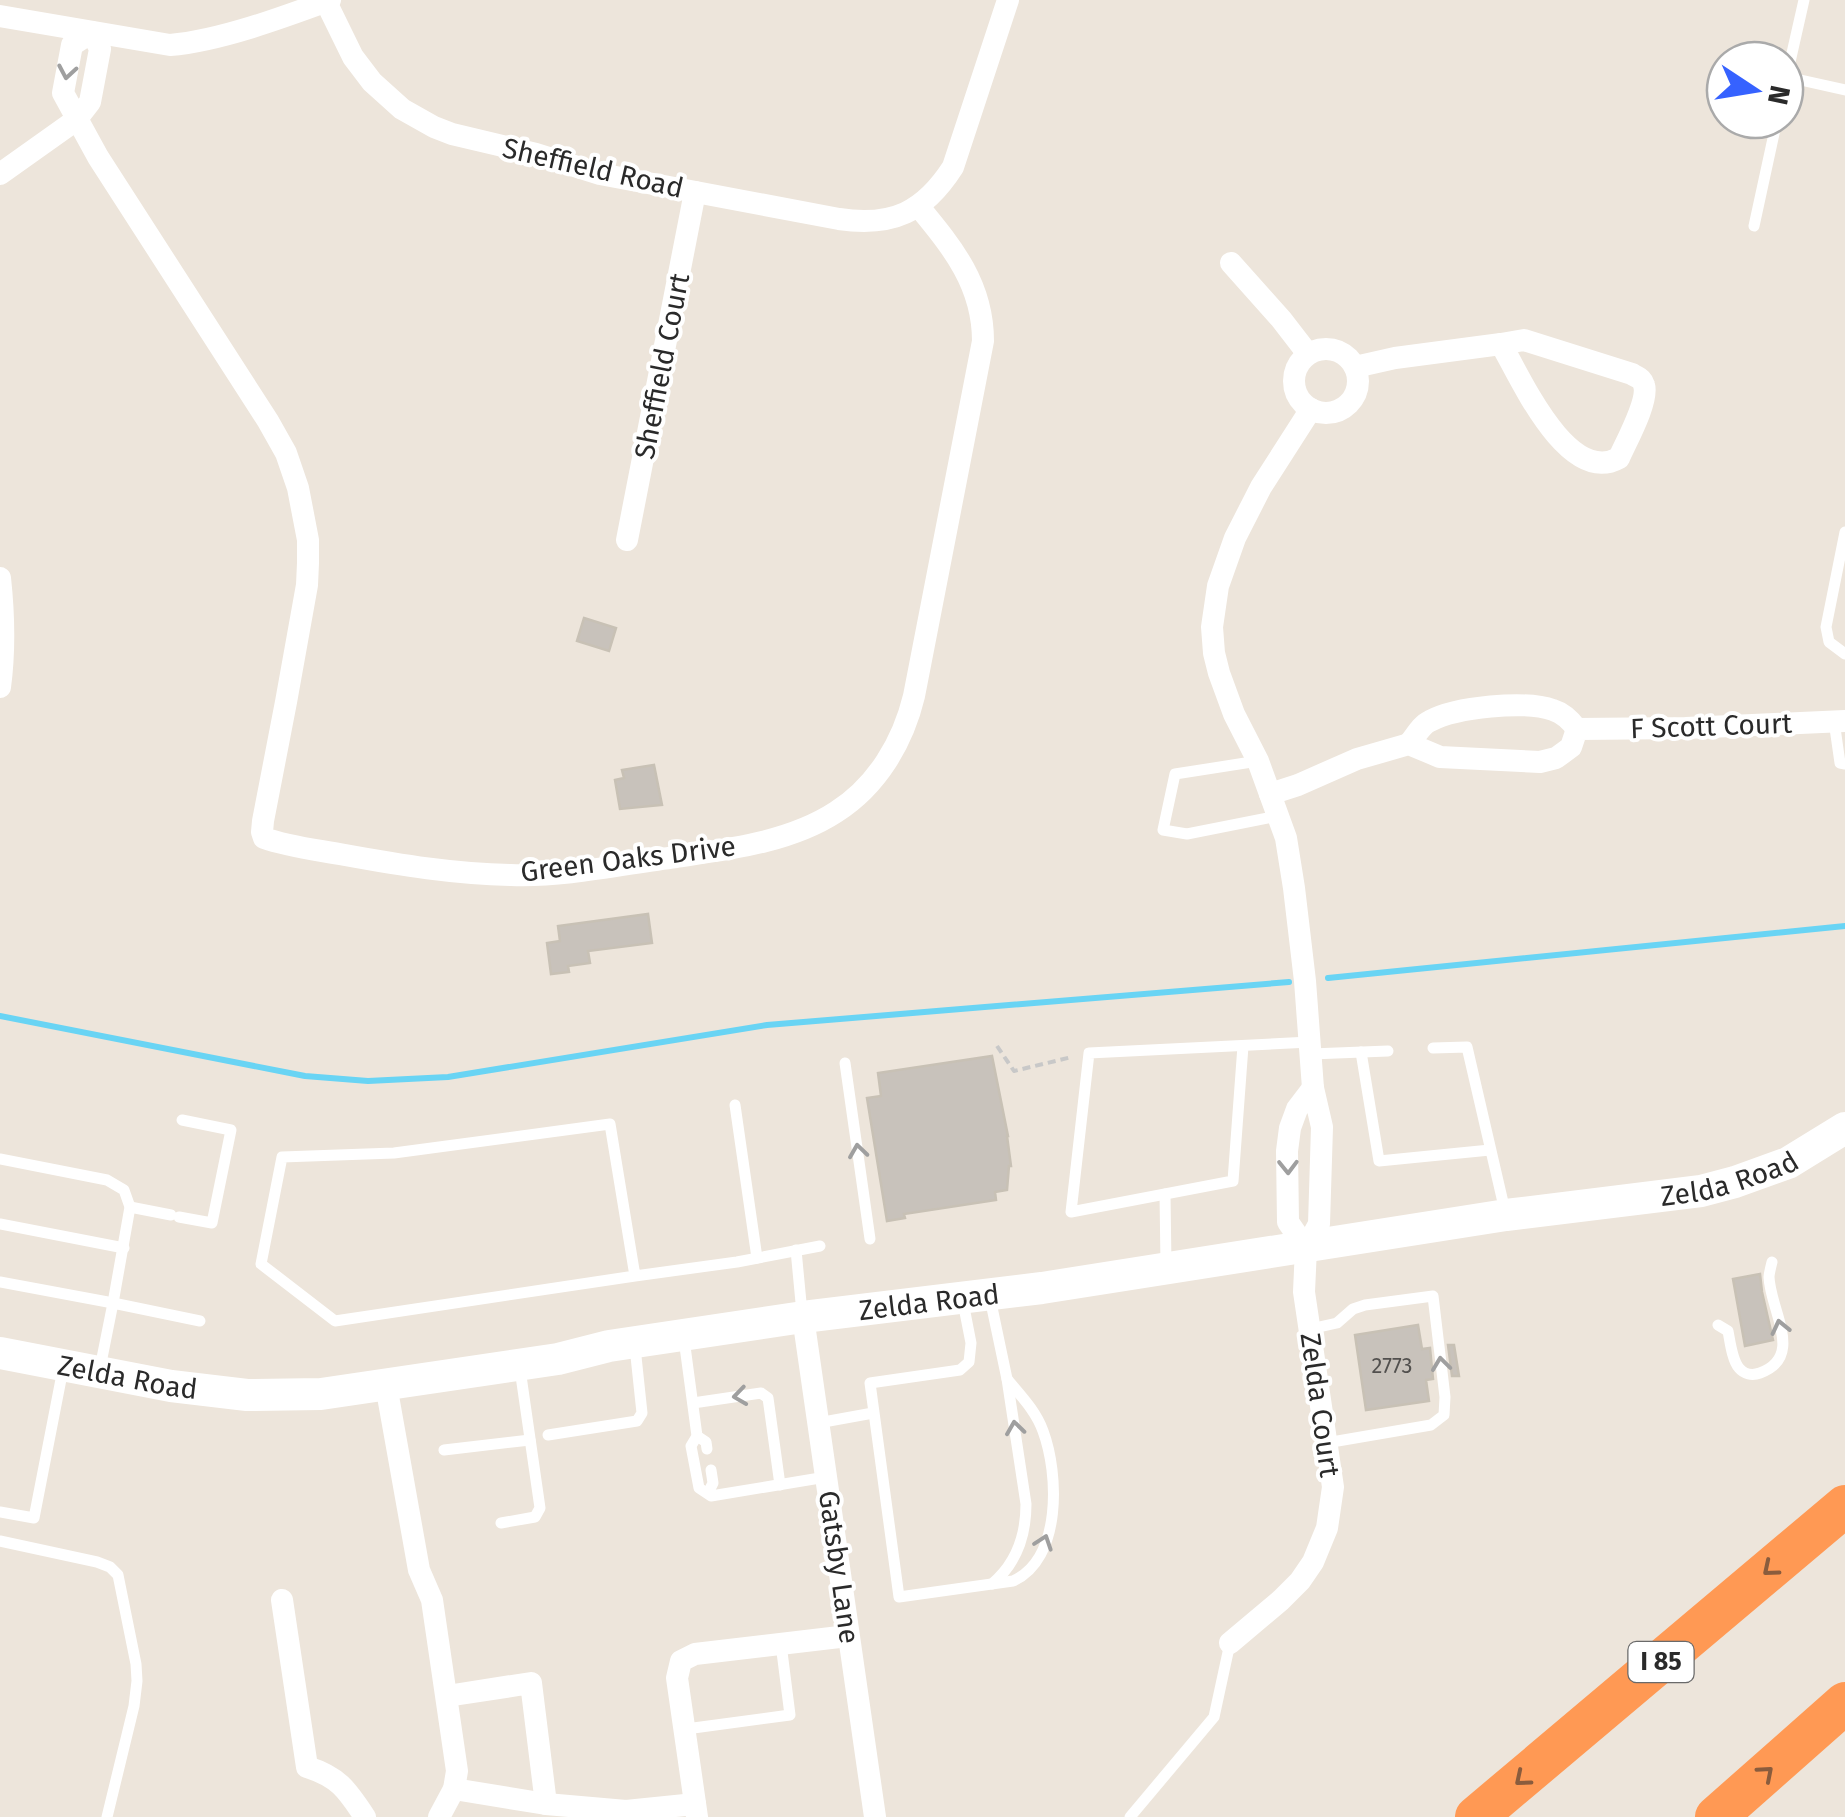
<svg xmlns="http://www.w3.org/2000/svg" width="1845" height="1817" viewBox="0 0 1845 1817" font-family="'Fira Sans',sans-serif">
  <rect width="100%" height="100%" fill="#ede5db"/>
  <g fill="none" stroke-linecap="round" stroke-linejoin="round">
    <g stroke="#69d4f4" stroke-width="6">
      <polyline points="1328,978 1845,926"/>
      <polyline points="0,1016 305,1076 368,1081 448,1077 767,1025 1289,982"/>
    </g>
  </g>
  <g fill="#c8c2bb" stroke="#c8c1b5" stroke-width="2.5">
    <polygon points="584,618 616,628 609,651 577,641"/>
    <polygon points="654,765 662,805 620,809 615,780 624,778 622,770"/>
    <polygon points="648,914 652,943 588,951 590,963 568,966 569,972 551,974 547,943 560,941 558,926"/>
    <polygon points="992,1056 1008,1136 1007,1136 1011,1166 1009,1166 1007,1190 995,1192 996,1200 904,1214 905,1218 887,1221 867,1098 881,1096 878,1073"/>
    <polygon points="1760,1274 1762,1292 1773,1340 1745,1346 1733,1279"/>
    <polygon points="1418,1325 1422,1349 1430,1348 1433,1379 1426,1380 1429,1401 1366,1410 1355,1335"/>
    <polygon points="1448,1345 1454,1345 1459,1376 1452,1376"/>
  </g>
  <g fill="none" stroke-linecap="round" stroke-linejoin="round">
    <polyline stroke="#c8c8c8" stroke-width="4" stroke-dasharray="8 5" stroke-linecap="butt" points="997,1046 1014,1071 1072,1057"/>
    <g stroke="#fff" stroke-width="11">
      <polyline points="1787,77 1845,90"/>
      <polyline points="1785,84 1804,0"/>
      <polyline points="1754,226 1777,120"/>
      <polyline points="1845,532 1826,627 1829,642 1845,654"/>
      <polyline points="1834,721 1840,763 1845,764"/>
      <polyline points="1258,761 1175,774 1163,830 1187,834 1278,816"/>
      <polyline points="1243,1046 1233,1181 1071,1212 1089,1053 1310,1042"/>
      <polyline points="1433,1048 1467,1047 1505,1211"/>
      <polyline points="1361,1052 1379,1161 1490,1150"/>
      <polyline points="1311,1054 1388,1051"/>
      <polyline points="845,1063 870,1239"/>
      <polyline points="735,1105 757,1258"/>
      <polyline points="0,1159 107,1180 124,1190 130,1207 113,1303 0,1282"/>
      <polyline points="1165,1194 1166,1265"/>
      <polyline points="130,1207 171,1215"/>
      <polyline points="179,1217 212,1223 231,1130 182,1120"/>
      <polyline points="0,1224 124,1248"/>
      <polyline points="796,1250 802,1313"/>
      <polyline points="635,1276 335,1321 261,1264 282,1157 394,1153 610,1124 635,1276 737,1262 820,1246"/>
      <path d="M990,1298L1007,1379L1026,1504C1026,1536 1017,1563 992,1584"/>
      <path d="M963,1302L971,1343L969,1362L960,1370L870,1383L899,1597L1013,1581C1062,1559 1059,1474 1043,1431C1036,1411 1021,1396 1007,1379"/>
      <path d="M1718,1325L1728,1331C1730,1341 1732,1360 1739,1368C1744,1374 1752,1376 1760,1373C1805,1357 1770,1310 1769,1277C1769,1274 1771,1266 1772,1262"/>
      <polyline points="1310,1329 1337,1323 1353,1309 1365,1305 1433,1296 1445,1397 1444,1415 1431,1425 1326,1443"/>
      <polyline points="684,1339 697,1436 691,1446 699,1488 711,1496 826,1477"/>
      <polyline points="100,1368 113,1303 200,1321"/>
      <polyline points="693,1403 761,1393 768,1398 780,1485"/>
      <polyline points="818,1423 873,1413"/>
      <polyline points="548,1435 637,1421 642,1413 635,1347"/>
      <polyline points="697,1436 706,1442 707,1449"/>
      <polyline points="444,1450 530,1440"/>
      <polyline points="708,1493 713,1483 711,1470"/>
      <polyline points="0,1512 34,1518 63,1369"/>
      <polyline points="501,1523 535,1517 540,1508 520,1369"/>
      <polyline points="0,1541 97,1562 110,1567 118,1575 136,1664 137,1681 134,1706 107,1817"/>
      <polyline points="686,1729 790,1715 781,1644"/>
      <polyline points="1130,1817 1214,1717 1230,1643"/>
    </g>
    <g stroke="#fff" stroke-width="22">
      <path d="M326,2L353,57L372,82L402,109L434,127L452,134L536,154L600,174L839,219C893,227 924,212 953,167L1008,0"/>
      <path d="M0,16L170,45C219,41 284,17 330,0"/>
      <path d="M0,174L76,120L90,102L100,49L92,32L72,45L63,93L98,157L268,421L286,453L298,488L308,540V563L307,585L286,702L263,821L262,832L264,838C289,847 319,850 345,855C400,865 455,874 511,875C566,877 622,864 676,857C730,849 790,842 836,812C877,786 903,742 914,696L983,341C983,285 953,248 919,207"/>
      <polyline points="1231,263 1281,319 1308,354"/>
      <path d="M1524,340L1632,374C1638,378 1642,378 1644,385C1649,401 1626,442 1619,458C1568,486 1521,379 1501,344Z"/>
      <circle cx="1326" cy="381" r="32"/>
      <polyline points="1355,367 1395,358 1501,344"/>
      <polyline points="627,540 695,192"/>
      <path d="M0,578C4,615 5,650 0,687"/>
      <path d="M1409,744C1415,737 1421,725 1430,721C1456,707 1525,700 1553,710C1563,713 1571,721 1577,729"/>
      <polyline points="1270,794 1298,785 1357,759 1409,744 1440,757 1540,762 1556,758 1571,747 1577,729 1686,728 1845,721"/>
      <polyline points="1306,1248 1288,1222 1287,1151 1290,1128 1297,1109 1313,1088"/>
      <polyline points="803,1317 875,1817"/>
      <polyline points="386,1385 419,1570 432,1600 457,1771 454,1789 439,1817"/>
      <path d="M282,1600L307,1767C339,1777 347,1790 365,1817"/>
      <polyline points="1230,1643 1281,1600 1300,1581 1313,1562 1327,1528 1333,1487 1304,1292 1306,1248 1319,1224 1322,1127 1313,1088 1305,981 1294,888 1286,838 1258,761 1234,714 1219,673 1214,653 1212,627 1218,586 1235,538 1261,487 1311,409"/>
      <polyline points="447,1696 531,1683 546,1804"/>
      <polyline points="454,1789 546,1804 626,1811 695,1804"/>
      <polyline points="697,1817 677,1678 681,1661 695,1654 848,1636"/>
    </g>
    <path stroke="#fff" stroke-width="32" id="s1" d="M0,1353L171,1386L247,1395L321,1394L558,1359L609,1346L803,1317L1042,1288L1506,1215L1701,1191L1735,1182L1788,1163L1845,1128"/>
    <g stroke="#ff9954" stroke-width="42">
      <polyline points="1476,1817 1845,1506"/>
      <polyline points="1716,1817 1845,1703"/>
    </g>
  </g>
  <defs><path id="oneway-chevron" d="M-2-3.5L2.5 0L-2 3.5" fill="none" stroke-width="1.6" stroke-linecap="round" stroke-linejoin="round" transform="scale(2.5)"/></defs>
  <g stroke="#9f9f9f">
    <use href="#oneway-chevron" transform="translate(67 72) rotate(100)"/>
    <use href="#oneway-chevron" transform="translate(858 1151) rotate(-98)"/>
    <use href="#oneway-chevron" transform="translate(1288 1167) rotate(89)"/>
    <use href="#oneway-chevron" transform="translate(1780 1327) rotate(-103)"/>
    <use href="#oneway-chevron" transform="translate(1441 1364) rotate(-97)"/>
    <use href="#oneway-chevron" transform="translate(740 1396) rotate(172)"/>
    <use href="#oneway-chevron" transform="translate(1015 1428) rotate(-98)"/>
    <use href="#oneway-chevron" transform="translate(1044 1542) rotate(-71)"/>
  </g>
  <g stroke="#8a5c3d">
    <use href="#oneway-chevron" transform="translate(1770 1569) rotate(140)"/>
    <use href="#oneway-chevron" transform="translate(1766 1773) rotate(-41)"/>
    <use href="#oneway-chevron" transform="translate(1522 1779) rotate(140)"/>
  </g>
  <g text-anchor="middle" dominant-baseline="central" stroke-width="8" stroke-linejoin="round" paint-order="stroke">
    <g font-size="22" fill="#52504e">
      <text x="1392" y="1365">2773</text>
    </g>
    <rect fill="#fff" stroke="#6a6a6a" stroke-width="2.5" x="1628.5" y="1642" width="65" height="40" rx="8"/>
    <g font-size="25" font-weight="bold" fill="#2a2a2a">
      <text x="1661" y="1662">I 85</text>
    </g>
    <g font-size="28" fill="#2a2a2a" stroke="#fff">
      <text transform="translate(593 168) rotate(13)">Sheffield Road</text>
      <text transform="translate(662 366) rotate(-79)">Sheffield Court</text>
      <text transform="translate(1711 726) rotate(-2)">F Scott Court</text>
      <text transform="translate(628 859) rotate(-7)">Green Oaks Drive</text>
      <text stroke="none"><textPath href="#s1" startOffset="1750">Zelda Road</textPath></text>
      <text stroke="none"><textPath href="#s1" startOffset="940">Zelda Road</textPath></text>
      <text stroke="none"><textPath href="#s1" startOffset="130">Zelda Road</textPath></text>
      <text transform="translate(1320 1405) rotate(82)">Zelda Court</text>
      <text transform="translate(839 1567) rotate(82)">Gatsby Lane</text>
    </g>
  </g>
  <g transform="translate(1755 90) rotate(102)"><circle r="48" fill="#ffffff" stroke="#aaaaaa" stroke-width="2.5"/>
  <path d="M0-8L18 38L0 25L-18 38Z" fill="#3662ff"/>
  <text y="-15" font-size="28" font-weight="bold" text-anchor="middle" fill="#2a2a2a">N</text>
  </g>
</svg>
